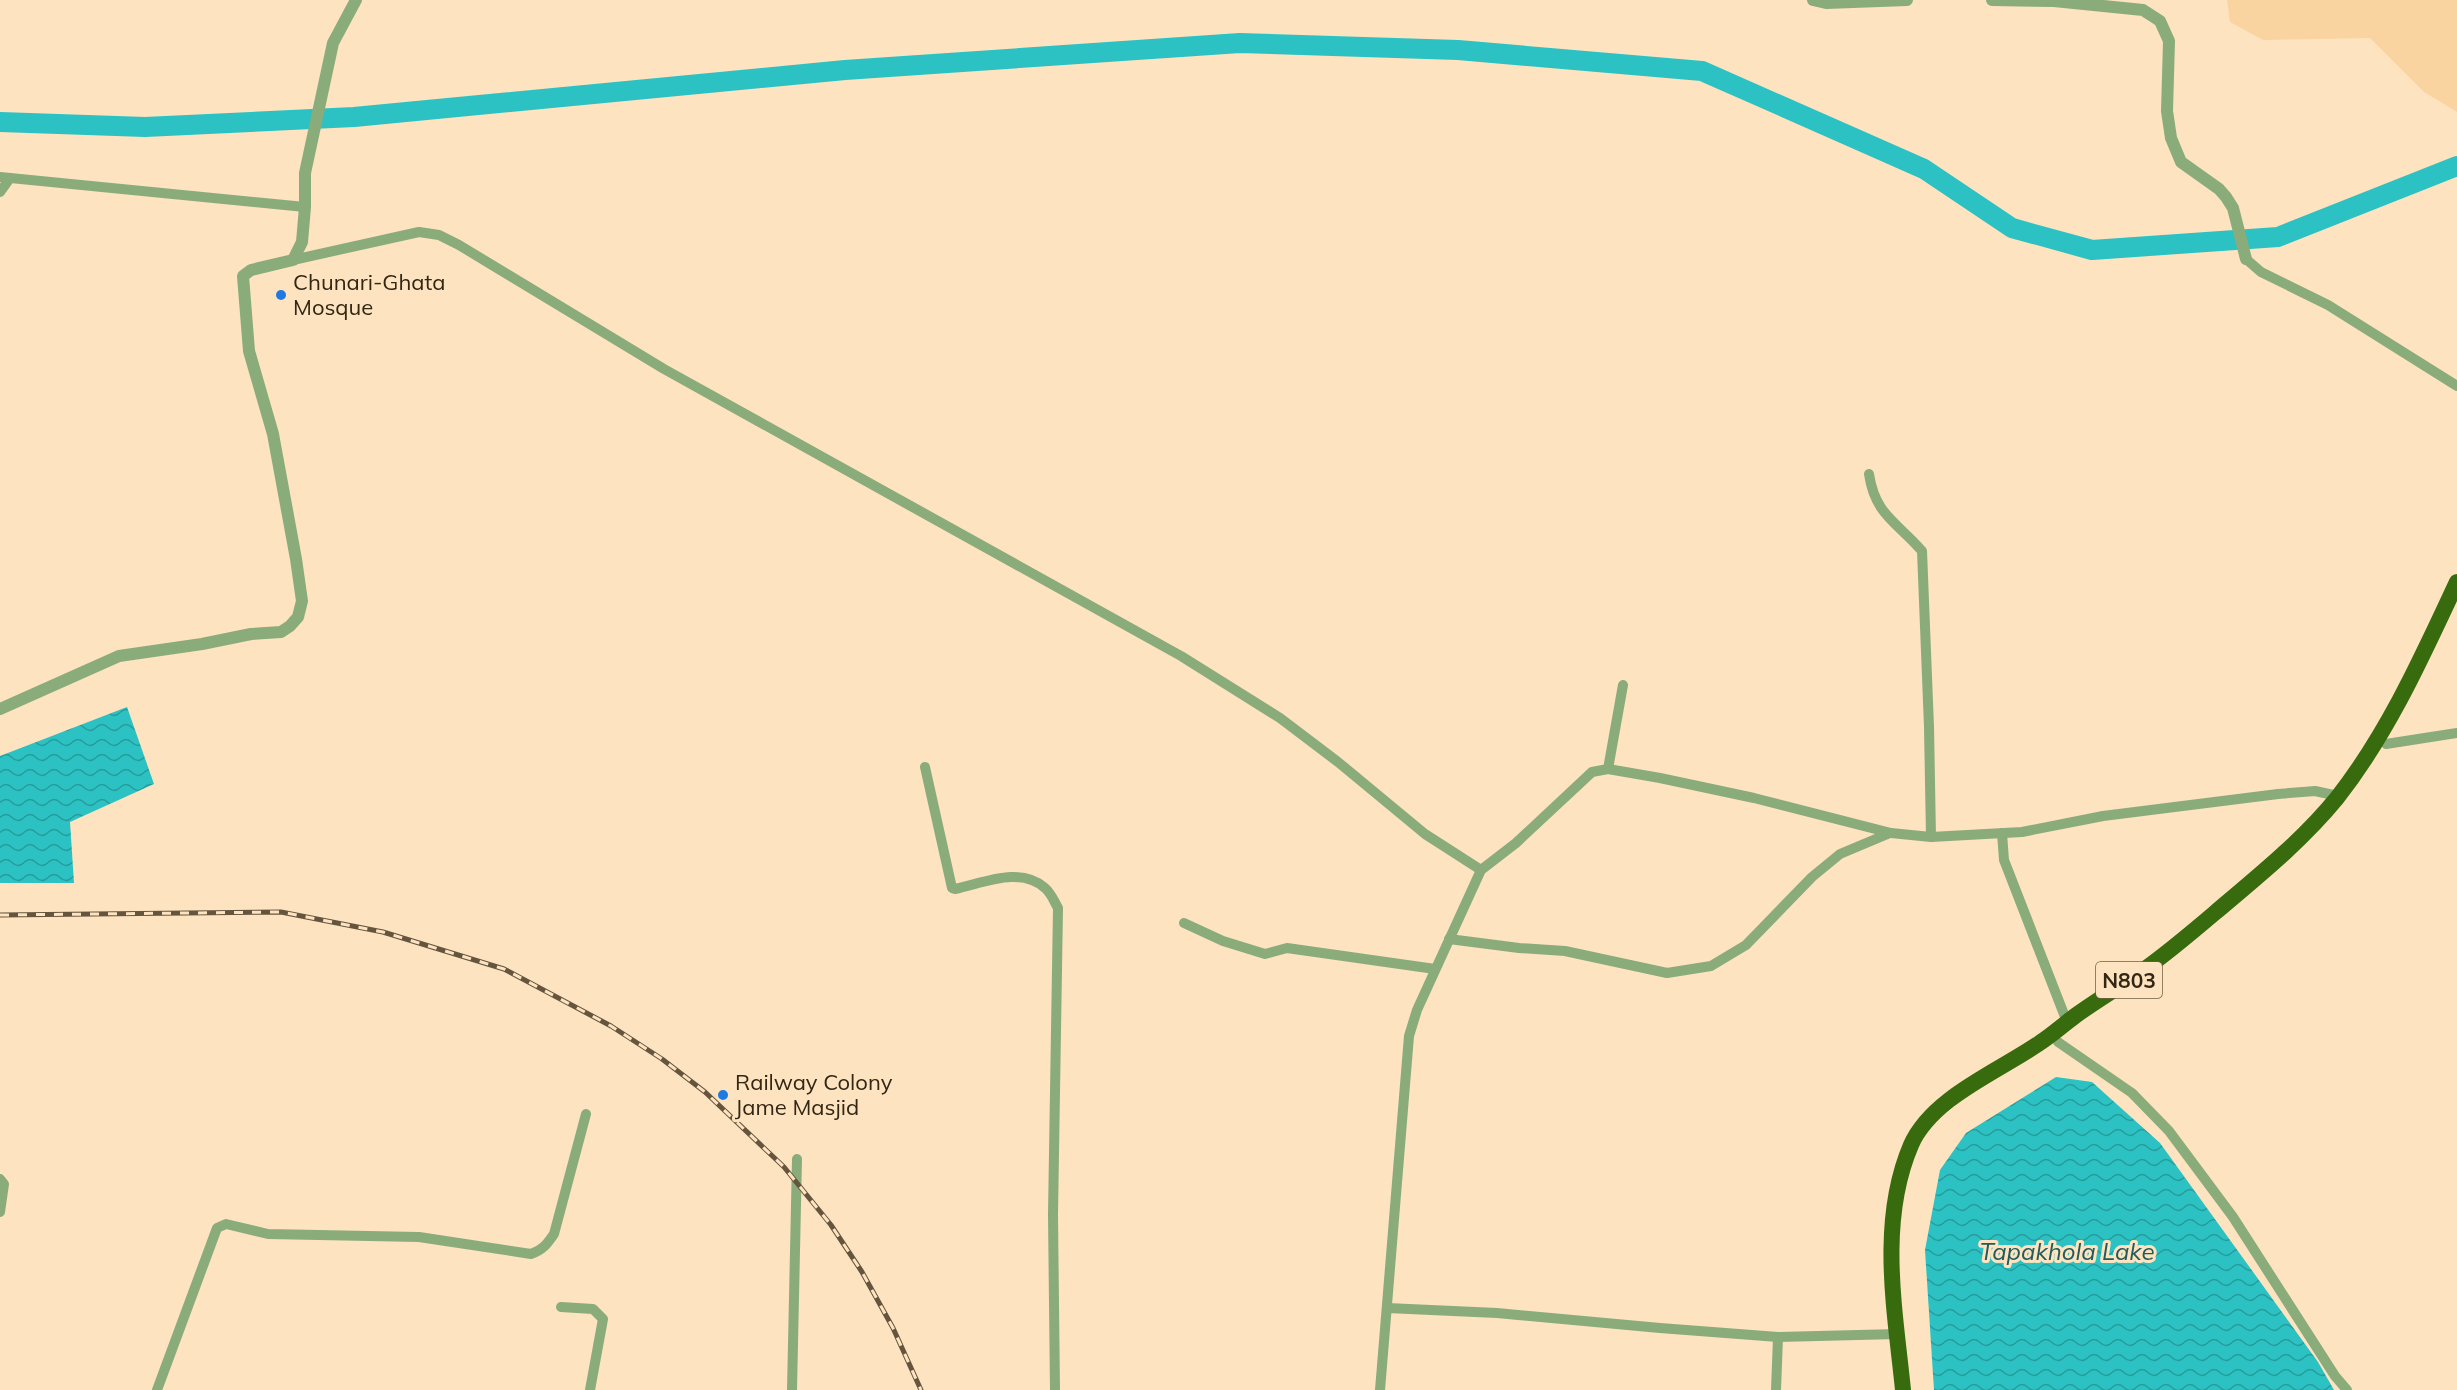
<svg xmlns="http://www.w3.org/2000/svg" width="2457" height="1390" viewBox="0 0 2457 1390" font-family="Mulish,sans-serif">
  <defs>
    <pattern id="water-waves" width="16" height="10" patternUnits="userSpaceOnUse" patternTransform="scale(1.5)"><rect width="16" height="10" fill="#2cc1c2"/><path d="M0 5q4-4 8 0t8 0" fill="none" stroke="#269d9c"/></pattern>
  </defs>
  <rect width="100%" height="100%" fill="#fde3bf"/>
  <polygon fill="#fad4a0" points="2227,0 2457,0 2457,112 2424,92 2370,38 2263,40 2230,22"/>
  <g fill="url(#water-waves)">
    <polygon points="127,707 154,784 70,822 74,883 0,883 0,756"/>
    <polygon points="2056,1077 2092,1082 2160,1143 2318,1362 2334,1390 1934,1390 1925,1250 1940,1170 1966,1133"/>
  </g>
  <g fill="none" stroke-linecap="round" stroke-linejoin="round">
    <polyline stroke="#2cc1c2" stroke-width="20" points="0,122 145,127 354,117 845,70 1240,43 1458,50 1702,71 1924,169 2012,228 2092,250 2278,237 2457,166"/>
    <g stroke="#8aac7a" stroke-width="10">
      <polyline points="0,177 305,207"/>
      <polyline points="0,192 10,178"/>
      <polyline points="2246,259 2261,272 2328,305 2457,386"/>
      <polyline points="293,260 419,232 439,235 459,245 664,369 1181,656 1280,718 1338,762 1425,834 1481,870"/>
      <path d="M1869,474C1875,515 1897,522 1922,551L1929,727L1931,837"/>
      <polyline points="2386,744 2457,733"/>
      <path d="M925,767L952,888L955,889C984,883 1020,866 1045,888C1051,893 1054,901 1058,908L1053,1215L1055,1390"/>
      <polyline points="1608,769 1623,685"/>
      <polyline points="2002,833 2004,860 2067,1022"/>
      <polyline points="1184,923 1223,941 1265,954 1287,948 1435,969"/>
      <polyline points="1449,939 1519,948 1565,951 1667,973 1711,966 1746,945 1812,877 1840,854 1890,833"/>
      <polyline points="2058,1042 2132,1093 2169,1131 2233,1217 2335,1376 2347,1390"/>
      <polyline points="0,1179 4,1184 0,1212"/>
      <polyline points="561,1307 593,1309 603,1319 590,1390"/>
      <polyline points="1387,1308 1497,1313 1660,1328 1778,1337 1898,1334"/>
      <path d="M157,1390L217,1228L226,1224L268,1234L419,1237L531,1254C543,1250 547,1244 554,1234L586,1114"/>
      <polyline points="792,1390 797,1159"/>
      <polyline points="1380,1390 1409,1036 1417,1010 1481,870 1516,843 1592,772 1608,769 1660,778 1754,798 1891,833 1931,837 2022,832 2103,816 2278,794 2315,791 2338,796"/>
      <polyline points="1776,1390 1778,1337"/>
    </g>
    <g stroke="#8aac7a" stroke-width="12">
      <polyline points="1813,0 1826,3 1907,0"/>
      <polyline points="1992,0 2054,1 2143,10 2160,21 2169,41 2167,111 2171,138 2181,162 2219,189 2226,197 2233,208 2246,259"/>
      <polyline points="0,709 119,656 202,644 251,634 281,632 290,626 298,617 302,601 296,559 273,434 249,351 243,276 251,270 293,260 302,242 305,207 305,173 333,43 356,0"/>
    </g>
    <path stroke="#376b0e" stroke-width="16" d="M1903,1390C1895,1310 1878,1222 1911,1145C1932,1097 2000,1071 2041,1042C2053,1034 2063,1025 2075,1016C2100,998 2128,982 2153,963C2180,943 2205,921 2230,900C2268,868 2306,836 2337,798C2388,733 2422,657 2457,582"/>
    <g stroke="#65553f" stroke-width="5">
      <polyline id="rail" points="0,915 281,912 383,932 504,969 611,1026 662,1059 705,1092 784,1167 831,1225 862,1272 893,1328 921,1390"/>
    </g>
    <use href="#rail" stroke="#fde3bf" stroke-width="3" stroke-dasharray="9" stroke-linecap="butt"/>
  </g>
  <g fill="#1e79e2" stroke="#fde3bf" stroke-width="2">
    <circle cx="281" cy="295" r="6"/>
    <circle cx="723" cy="1095" r="6"/>
  </g>
  <g text-anchor="middle" dominant-baseline="central" stroke-width="6" stroke-linejoin="round" paint-order="stroke">
    <rect fill="#fde3bf" stroke="#6f5f47" stroke-width="1.5" x="2096" y="962" width="66" height="36" rx="4.5"/>
    <g font-size="21" font-weight="bold" fill="#322614">
      <text x="2129" y="980">N803</text>
    </g>
    <g font-size="22" fill="#322614" stroke="#fde3bf" text-anchor="start">
      <text x="293" y="282">Chunari-Ghata<tspan x="293" dy="25">Mosque</tspan></text>
      <text x="735" y="1082">Railway Colony<tspan x="735" dy="25">Jame Masjid</tspan></text>
    </g>
    <g font-size="24" font-style="italic" fill="#225b5b" stroke="#fde3bf">
      <text x="2067" y="1251">Tapakhola Lake</text>
    </g>
  </g>
</svg>
